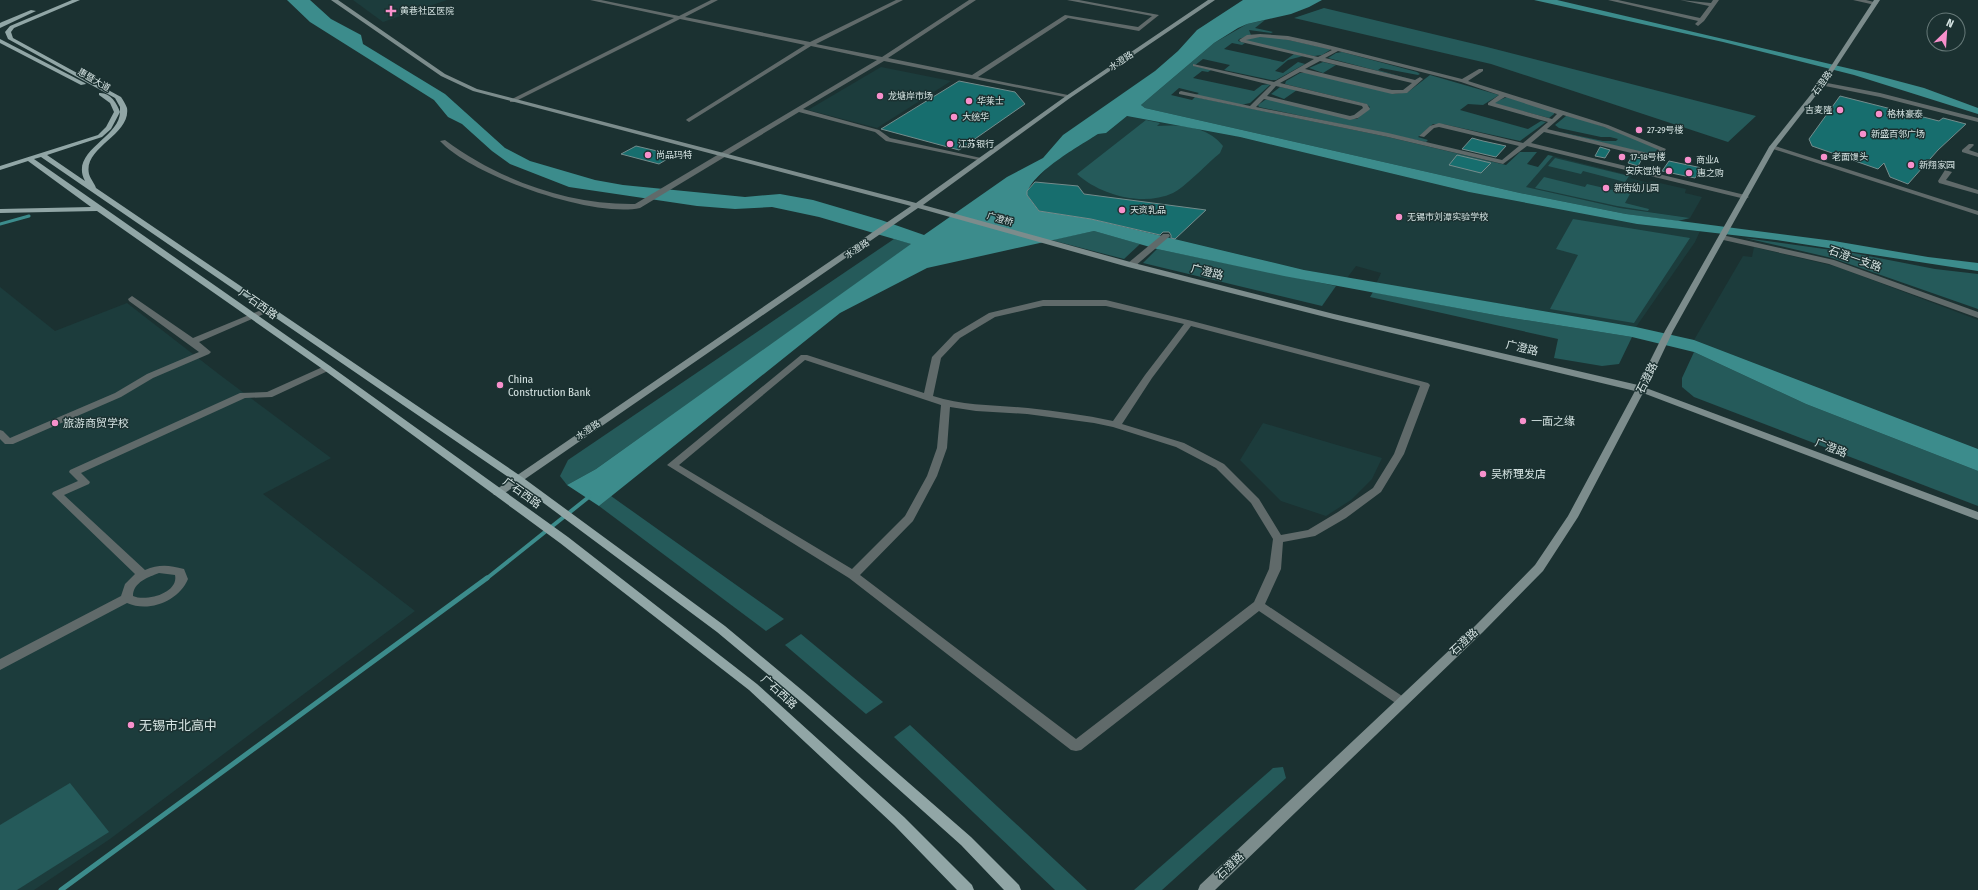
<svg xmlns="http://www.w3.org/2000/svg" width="1978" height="890" viewBox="0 0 1978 890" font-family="'Fira Sans Condensed','Noto Sans SC',sans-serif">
  <rect width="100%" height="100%" fill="#1b3131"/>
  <g fill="#1c3c3c">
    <polygon points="353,0 447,0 383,22"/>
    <polygon points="881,67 951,81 877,128 808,110"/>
    <polygon points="1127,116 1240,137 1469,192 1637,224 1700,231 1695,242 1636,327 1432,292 1376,284 1381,273 1356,266 1347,278 1304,270 1175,239 1205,210 1084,194 1078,186 1035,182 1050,164 1098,134 1106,133"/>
    <polygon points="1553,156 1632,176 1630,178 1649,183 1651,181 1686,189 1685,193 1702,197 1690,218 1620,208 1525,187"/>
    <polygon points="1754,247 1838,267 1978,320 1978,449 1694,340 1743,256 1752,257"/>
    <polygon points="0,287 55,331 127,303 220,375 331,458 263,494 415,611 110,839 34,890 0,890"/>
    <polygon points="1263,423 1337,445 1382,458 1372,479 1351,500 1326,516 1281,501 1240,460"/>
  </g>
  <g fill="#255a5a">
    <polygon points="1324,8 1483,46 1756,116 1728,142 1491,64 1294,18"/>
    <polygon points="1265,20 1255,28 1273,32 1271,33 1249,30 1251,35 1239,39 1238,41 1245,43 1242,45 1232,43 1224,49 1283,62 1294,54 1303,56 1288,60 1275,71 1283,73 1298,62 1305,64 1276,80 1271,80 1224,70 1230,65 1203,59 1194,66 1211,70 1208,72 1202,71 1193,78 1254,91 1262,85 1271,84 1250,103 1241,105 1196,95 1199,93 1179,88 1171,95 1192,100 1195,97 1388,137 1506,165 1520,152 1537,152 1527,164 1538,167 1548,155 1553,156 1526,187 1620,208 1690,218 1678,221 1626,214 1520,193 1145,108 1141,105 1214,43 1247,24"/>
    <polygon points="1270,36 1330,49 1330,50 1322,55 1314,56 1246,42 1246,38"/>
    <polygon points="1342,52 1417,72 1420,74 1418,75 1381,68 1378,70 1413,80 1328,58 1336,53"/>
    <polygon points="1323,62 1336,65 1323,73 1309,68"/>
    <polygon points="1300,73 1307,73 1395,94 1408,92 1430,75 1499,95 1483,105 1468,104 1460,110 1528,129 1541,121 1546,122 1520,141 1443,124 1433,124 1418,137 1428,140 1426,142 1259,107 1258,105 1265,100 1270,99 1350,119 1357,119 1370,107 1366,104 1285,84 1286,81"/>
    <polygon points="1280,87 1297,90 1284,99 1271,94"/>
    <polygon points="1507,97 1554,112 1554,114 1549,118 1495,104 1495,102"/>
    <path d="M1566,116C1576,116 1650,142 1658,149L1654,153L1648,154L1555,131L1603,141H1616L1618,139L1610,137H1601L1559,128L1555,125Z"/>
    <path d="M1146,120L1160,123L1157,126C1180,124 1208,126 1223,146L1220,153C1209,162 1184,188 1173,193C1143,207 1100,195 1077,174Z"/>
    <polygon points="1555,158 1629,176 1625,182 1583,171 1581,174 1548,166"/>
    <polygon points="1544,177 1585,187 1587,184 1630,194 1625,203 1649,209 1648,211 1617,206 1535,188"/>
    <polygon points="1573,219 1690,238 1634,323 1550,309 1578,255 1556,249"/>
    <polygon points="1094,231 1140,244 1124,259 1051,240"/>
    <polygon points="1745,238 1853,253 1935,269 1978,274 1978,309 1832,258"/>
    <polygon points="894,239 912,244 596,469 567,485 560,476 568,460"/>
    <polygon points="1157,249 1336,286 1322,306 1143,263"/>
    <polygon points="1373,292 1500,316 1632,337 1619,364 1602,366 1554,358 1558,339 1370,297"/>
    <polygon points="1694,352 1806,404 1978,471 1978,506 1694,397 1682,387 1682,378"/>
    <polygon points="611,496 784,619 766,631 599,506"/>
    <polygon points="801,634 883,702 866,714 785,645"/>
    <polygon points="910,725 1087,890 1055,890 894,737"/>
    <polygon points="1283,767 1286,778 1162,890 1134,890 1273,768"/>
    <polygon points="70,783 109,832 17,890 0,890 0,825"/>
  </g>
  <g fill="#3c8c8c">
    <path d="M287,0H310L331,19L361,35L363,44L445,94L505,148L530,161L595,180L623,185L745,197L780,194L813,200L881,220L924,235L1007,177L1043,158L1063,135L1155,71L1178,51L1197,30L1243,0H1322L1309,7L1291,14L1247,24L1238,28L1214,43L1141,105L1145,108L1520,193L1626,214L1834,241L1928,257L1978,263V271L1776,240L1637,224L1469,192L1240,137L1127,116L1106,133L1098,134C1081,145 1029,174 1027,195L1039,211L1091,219L1304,270L1636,327L1694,340L1978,449V471L1806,404L1694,352L1632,337L1500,316L1284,276L1157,249L1094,231L927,268L840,313L599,506L567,485L596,469L911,244L819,217L772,207L735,209L697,206L569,187L510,164L492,151L462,124L448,117L434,100L310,22Z"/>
    <polygon points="1534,0 1557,0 1864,72 1924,88 1978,108 1978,114 1854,75 1723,42"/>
  </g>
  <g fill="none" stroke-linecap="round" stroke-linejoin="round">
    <polyline stroke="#3c8c8c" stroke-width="3" points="0,224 29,216"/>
    <polyline stroke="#3c8c8c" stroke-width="4" points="486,579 590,496"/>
    <polyline stroke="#3c8c8c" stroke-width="5" points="61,890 487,578"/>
  </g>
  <g fill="#176e6e" stroke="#748c8c">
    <polygon points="959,81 1015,92 1025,104 959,150 881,129"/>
    <polygon points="1840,96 1939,121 1943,118 1966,124 1938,150 1908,184 1890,177 1884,163 1878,169 1812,146 1809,139"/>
    <polygon points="1472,138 1483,141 1506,146 1496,157 1462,149"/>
    <polygon points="636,146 674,155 659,164 621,154"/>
    <polygon points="1600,147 1610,150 1605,158 1595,156"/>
    <polygon points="1457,155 1491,163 1481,173 1449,165"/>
    <polygon points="1633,155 1643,157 1638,166 1628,163"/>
    <polygon points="1669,161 1702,168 1695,178 1662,171"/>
    <polygon points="1035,182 1078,186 1084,194 1206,210 1175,239 1171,238 1171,235 1169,232 1163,232 1160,235 1091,219 1039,211 1027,195 1027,191"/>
  </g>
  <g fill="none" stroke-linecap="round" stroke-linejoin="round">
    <g fill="#606a6a" fill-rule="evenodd">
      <path d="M590,0H601L679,16L711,0H718L685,17L810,42L896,0H903L816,44L882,57L969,0H976L888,58L972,75L1065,15L1138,27L1152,16L1067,0H1079L1159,15L1139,31L1068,18L978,77L1068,95L1070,96V98L884,61L803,109L879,130L890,138L981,158L983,159V161L886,141L875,132L799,112L640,208C593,218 472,176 440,141L445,140C499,180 568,205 635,204L877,60L811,46L689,122L686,120L687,119L805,45L680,19L514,102H510V100L674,18Z"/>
      <polygon points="1608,0 1618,0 1700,18 1709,6 1680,0 1711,3 1713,0 1719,0 1704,21 1698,26 1695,24 1698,21"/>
      <polygon points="1853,0 1866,0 1878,3 1875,5"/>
      <path d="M1260,34L1288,36L1316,42L1462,79L1479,69H1483V71L1468,81L1608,125L1666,149L1661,156L1652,158L1544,132L1531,143L1745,195L1749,197L1745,199L1527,146L1503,164L1388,137L1179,94V92L1181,91L1250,106L1271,85L1193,66V64L1274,82L1314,59L1241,42L1239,40L1247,35ZM1260,37L1288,40L1332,50L1318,57L1246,40ZM1338,51L1461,82L1499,95L1488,103V105L1548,122L1523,143L1439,123L1430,126L1419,136L1424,137L1434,128L1439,127L1519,146L1502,160L1388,133L1256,107L1264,99L1350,120L1358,118L1369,110L1370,109L1367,104L1280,83L1300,72L1392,94L1407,93L1423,79L1420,77L1415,80L1325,58ZM1320,61L1412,83L1403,90H1392L1305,69ZM1276,86L1362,106L1363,108L1354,115L1350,116L1267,96ZM1505,97L1557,114L1552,119L1495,103ZM1563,115L1604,127L1659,150L1657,153L1652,154L1547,129Z"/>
      <polygon points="1822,82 1880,93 1978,118 1978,122 1880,97 1820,85 1820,83"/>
      <polygon points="1969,144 1973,144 1974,145 1969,150 1978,153 1978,157 1962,152 1962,150"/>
      <polygon points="1772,145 1978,211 1978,215 1770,148 1769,147"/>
      <polygon points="1945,170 1952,172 1946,180 1978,190 1978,194 1939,183 1938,181"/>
      <polygon points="1163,234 1169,234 1170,236 1134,267 1128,267 1128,263"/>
      <polygon points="1719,235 1722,235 1834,260 1978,312 1978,318 1829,264 1719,239"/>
      <polygon points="132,296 193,338 266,308 272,308 273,310 199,342 211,352 209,354 153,378 121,397 13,444 5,444 0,439 0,430 3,431 10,438 115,393 147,374 199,352 129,301 128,299"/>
      <path d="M1043,300H1106L1192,321L1428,383L1430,385L1404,454L1381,492L1346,518L1315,536L1283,542L1281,569L1265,604L1405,698L1407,701L1405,704L1401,706L1397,704L1259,611L1081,750L1076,751L1071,750L849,578L667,465L801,355H807L924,393L932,357L954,334L989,313ZM1043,306H1106L1184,324L1145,375L1113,421C1085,415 1056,411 1028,408C996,405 964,406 933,396L941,358L960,338L995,317ZM1191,326L1420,386L1394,454L1373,488L1338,512L1308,530L1281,535L1259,499L1224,464L1184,443L1122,424L1152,378ZM805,360L941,405L937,448L927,476L905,516L852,569L679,465ZM950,407L976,411L1027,414L1094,423L1113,427L1176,447L1216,468L1251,503L1273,539L1269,569L1254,602L1076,739L860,575L913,521L937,476L947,448Z"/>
      <path d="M327,365L330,366L332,368L330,370L272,397L245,398L81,473L90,482L89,484L64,495L145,570C159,564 169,565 184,569L188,579C179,601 149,613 127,603L0,670V659L121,596L125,584L135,574L52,494L53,492L78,481L69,472L70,470L240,393L267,392ZM159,573L175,575C179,593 146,602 133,596C133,582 149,577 159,573Z"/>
    </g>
    <polygon fill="#7c8c8c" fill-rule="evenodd" points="331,0 338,0 445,74 477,89 916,203 1066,96 1208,0 1215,0 1070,98 923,205 1134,263 1334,314 1638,385 1665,331 1769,147 1820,83 1874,0 1880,0 1824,85 1775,148 1673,331 1646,388 1978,512 1978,520 1643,393 1578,517 1543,571 1483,632 1215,890 1198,890 1200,885 1475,626 1535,565 1568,516 1635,391 1333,319 1128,267 918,208 502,495 494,495 493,493 494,491 911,206 473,91 441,76"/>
    <g fill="#91a6a6" fill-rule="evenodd">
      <path d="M72,0H80L14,28L11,32L13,38L121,97C123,100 126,105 127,108C131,135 83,147 89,174C91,180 95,184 96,188L522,477L725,626L809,696L971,837L1019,885L1021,890H1004L961,845L801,702L717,632L514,481L41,157L34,159L330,366L568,537L757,684L904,817L972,885L974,890H957L894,825L749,690L560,543L324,370L97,211L0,213V209L91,207L28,161L0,170V166L98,135L106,127L114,112L110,103L99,95V93C110,92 117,103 120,112V107L115,98L8,39L5,32L10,26ZM120,112C120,138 69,151 85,181L47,155L102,137L111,129Z"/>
      <polygon points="31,10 36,11 0,28 0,23 2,22"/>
      <polygon points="0,39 85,83 86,84 81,85 0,43"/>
    </g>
  </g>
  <g fill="#f890cc" stroke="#1b3131" stroke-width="1.5">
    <path d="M389 5h4v4h4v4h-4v4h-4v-4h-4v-4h4z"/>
    <circle cx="880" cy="96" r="4"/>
    <circle cx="969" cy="101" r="4"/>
    <circle cx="1840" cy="110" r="4"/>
    <circle cx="1879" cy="114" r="4"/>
    <circle cx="954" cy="117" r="4"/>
    <circle cx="1639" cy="130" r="4"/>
    <circle cx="1863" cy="134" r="4"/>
    <circle cx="950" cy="144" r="4"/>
    <circle cx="648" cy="155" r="4"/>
    <circle cx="1622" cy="157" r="4"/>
    <circle cx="1824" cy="157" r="4"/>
    <circle cx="1688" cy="160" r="4"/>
    <circle cx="1911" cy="165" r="4"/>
    <circle cx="1669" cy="171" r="4"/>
    <circle cx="1689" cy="173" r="4"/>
    <circle cx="1606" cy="188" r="4"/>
    <circle cx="1122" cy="210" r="4"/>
    <circle cx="1399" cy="217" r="4"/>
    <circle cx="500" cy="385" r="4"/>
    <circle cx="1523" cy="421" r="4"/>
    <circle cx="55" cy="423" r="4"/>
    <circle cx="1483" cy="474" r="4"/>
    <circle cx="131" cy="725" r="4"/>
  </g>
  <g text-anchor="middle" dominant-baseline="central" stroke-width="3" stroke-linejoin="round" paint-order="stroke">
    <g font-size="9" fill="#d6e4e3" stroke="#1b3131" text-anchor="start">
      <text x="400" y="11">黄巷社区医院</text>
      <text x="888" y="96">龙塘岸市场</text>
      <text x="977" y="101">华莱士</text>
      <text x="1832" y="110" text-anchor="end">吉麦隆</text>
      <text x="1887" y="114">格林豪泰</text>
      <text x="962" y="117">大统华</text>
      <text x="1647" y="130">27-29号楼</text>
      <text x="1871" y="134">新盛百邻广场</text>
      <text x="958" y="144">江苏银行</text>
      <text x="656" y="155">尚品玛特</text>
      <text x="1630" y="157">17-18号楼</text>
      <text x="1832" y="157">老面馒头</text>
      <text x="1696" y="160">商业A</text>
      <text x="1919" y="165">新翔家园</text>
      <text x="1661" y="171" text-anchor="end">安庆馄饨</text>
      <text x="1697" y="173">惠之购</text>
      <text x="1614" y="188">新街幼儿园</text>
      <text x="1130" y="210">天资乳品</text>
      <text x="1407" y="217">无锡市刘潭实验学校</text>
    </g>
    <g font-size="9" fill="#d6e4e3" stroke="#1b3131">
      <text transform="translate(1121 61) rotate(-34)">水澄路</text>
      <text transform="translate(94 80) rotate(30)">惠暨大道</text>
      <text transform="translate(1822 83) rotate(-54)">石澄路</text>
      <text transform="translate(1000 219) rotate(16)">广澄桥</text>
      <text transform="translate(857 249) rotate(-34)">水澄路</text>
      <text transform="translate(588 430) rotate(-34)">水澄路</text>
    </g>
    <g font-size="11" fill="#d6e4e3" stroke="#1b3131">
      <text transform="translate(1855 259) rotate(19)">石澄一支路</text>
      <text transform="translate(1207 272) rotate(14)">广澄路</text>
      <text transform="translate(258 304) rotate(35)">广石西路</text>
      <text transform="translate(1522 348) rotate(13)">广澄路</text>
      <text transform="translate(1647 378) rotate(-63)">石澄路</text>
      <text transform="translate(1831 448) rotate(21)">广澄路</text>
      <text transform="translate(522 493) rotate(36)">广石西路</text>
      <text transform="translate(1464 642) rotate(-43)">石澄路</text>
      <text transform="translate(779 692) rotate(42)">广石西路</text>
      <text transform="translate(1230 866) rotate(-44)">石澄路</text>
    </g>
    <g font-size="11" fill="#d6e4e3" stroke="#1b3131" text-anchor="start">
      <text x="508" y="379">China<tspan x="508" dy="13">Construction Bank</tspan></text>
      <text x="1531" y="421">一面之缘</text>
      <text x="63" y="423">旅游商贸学校</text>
      <text x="1491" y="474">吴桥理发店</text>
    </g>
    <g font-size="13" fill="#d6e4e3" stroke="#1b3131" text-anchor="start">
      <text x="139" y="725">无锡市北高中</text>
    </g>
  </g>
  <g transform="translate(1946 32) rotate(25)"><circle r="19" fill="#1b3131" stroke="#667978"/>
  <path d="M0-3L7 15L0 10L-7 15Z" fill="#f890cc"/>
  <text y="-6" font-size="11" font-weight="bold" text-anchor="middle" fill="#d6e4e3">N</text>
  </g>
</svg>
